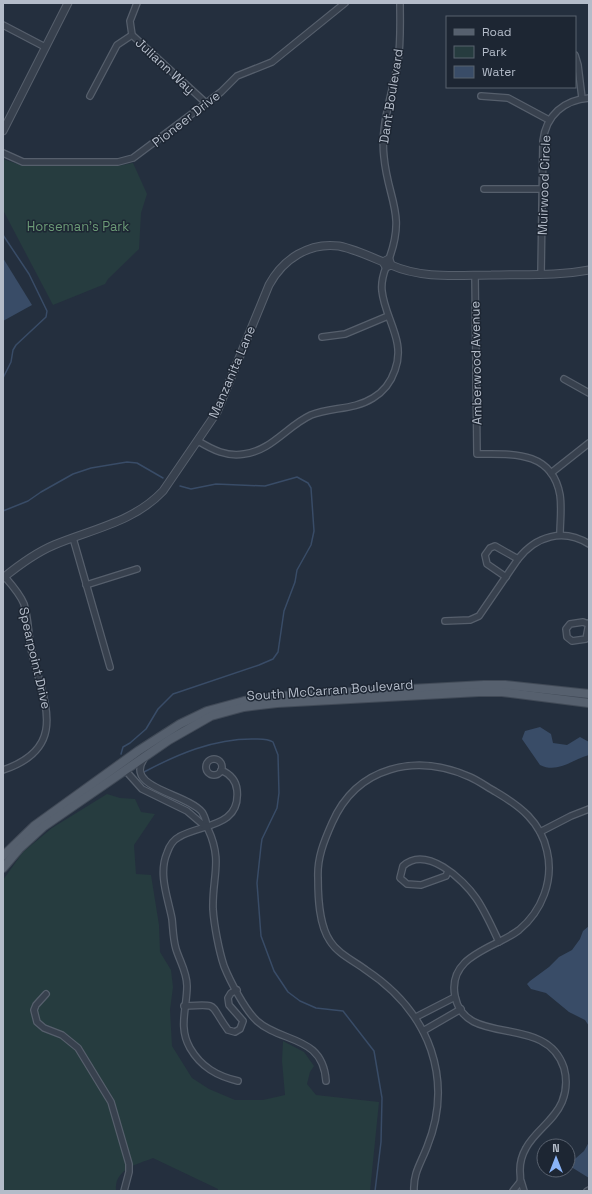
<svg xmlns="http://www.w3.org/2000/svg" width="592" height="1194" viewBox="0 0 592 1194" font-family="'Space Grotesk',sans-serif">
  <rect width="100%" height="100%" fill="#242f3e"/>
  <g fill="#263c3f">
    <polygon points="3,159 23,166 118,166 133,163 147,194 141,213 139,249 108,279 105,284 53,305 3,210"/>
    <path d="M107,794L120,798L135,799L141,812L155,814L134,845L136,874L151,875L159,925L160,952L171,970L173,987L170,1010L172,1046L192,1078L209,1089L235,1100H263L285,1095L282,1061L283,1041L304,1052L314,1066L310,1072L307,1084L316,1095L379,1102L370,1191H218V1189L153,1158C136,1165 114,1169 116,1191H3V880L23,852L52,828Z"/>
  </g>
  <g fill="#394c67">
    <polygon points="3,258 32,305 3,321"/>
    <path d="M540,727L551,734L553,743L567,745L580,737L589,742V755C573,759 558,774 540,765L522,739L525,731Z"/>
    <polygon points="589,926 589,1026 585,1020 569,1012 546,993 531,989 527,984 530,981 549,967 559,957 572,950 580,939 583,931"/>
    <polygon points="589,1142 589,1178 568,1165 584,1151"/>
  </g>
  <g fill="none" stroke-linecap="round" stroke-linejoin="round">
    <g stroke="#394c67" stroke-width="1.5">
      <polyline points="3,235 29,274 47,311 46,317 16,345 13,350 11,362 3,378"/>
      <polyline points="3,511 28,501 41,492 73,474 91,468 127,462 137,463 163,478"/>
      <polyline points="121,754 123,747 130,743 146,729 158,709 173,694 259,665 273,659 278,652 284,611 295,582 297,570 311,545 314,531 311,488 308,483 297,477 265,486 216,484 191,489 180,486"/>
      <path d="M144,772C178,754 213,739 252,739C260,739 267,738 273,742L278,755L279,793L277,808L262,839L261,846L257,883L261,936L274,971L288,992L300,1001L316,1008L343,1011L374,1051L382,1098L381,1142L375,1191"/>
    </g>
    <g stroke="#565f6c" stroke-width="8">
      <g id="minor">
        <polyline points="137,3 130,21 132,35 206,103"/>
        <polyline points="3,25 45,47"/>
        <polyline points="575,55 578,65 582,98"/>
        <polyline points="90,96 117,45 132,35"/>
        <polyline points="481,96 508,98 549,120"/>
        <polyline points="3,153 23,162 118,162 133,158 221,92 237,76 272,62 345,3"/>
        <polyline points="484,189 543,189"/>
        <path d="M389,259C406,213 388,200 384,157C380,124 393,93 398,61C401,42 400,22 400,3"/>
        <path d="M541,274L543,141C546,115 564,100 589,98"/>
        <path d="M475,275L477,454C511,454 552,450 560,495C562,508 560,522 560,535"/>
        <polyline points="322,337 345,334 388,316"/>
        <polyline points="564,379 589,393"/>
        <path d="M198,441C213,450 227,457 244,454C271,451 287,426 311,415C331,407 354,410 373,398C383,392 391,382 395,370C406,341 385,319 382,291C381,283 383,275 386,267"/>
        <polyline points="551,473 589,443"/>
        <polyline points="73,538 110,667"/>
        <polyline points="506,577 487,564 485,555 490,548 495,546 518,559"/>
        <polyline points="86,585 137,569"/>
        <path d="M445,621L470,620L479,616L518,559C536,536 563,528 589,544"/>
        <polyline points="588,624 583,622 570,624 566,629 567,637 572,641 586,639 589,623"/>
        <path d="M144,759C124,788 186,793 202,812C206,818 206,823 208,829C223,861 212,877 213,909C214,925 219,951 224,966C230,981 245,1010 257,1021C281,1043 323,1035 326,1081"/>
        <circle cx="214" cy="767" r="8"/>
        <path d="M3,770C69,748 44,702 32,653C28,637 29,620 24,604C20,594 12,585 5,577"/>
        <path d="M221,770C230,774 236,780 237,790C241,828 200,824 179,837C173,840 169,847 167,853C158,874 168,898 172,919C173,928 173,939 176,949C180,962 187,972 187,986C187,1008 178,1027 190,1048C201,1067 217,1076 238,1081"/>
        <polyline points="126,771 142,789 187,811 207,828"/>
        <polyline points="540,832 571,816 589,809"/>
        <path d="M448,871L446,876L421,885L407,884L400,878L403,866C426,845 463,879 476,898C485,911 492,927 499,942"/>
        <polyline points="46,994 36,1005 34,1010 37,1022 44,1028 62,1035 78,1048 111,1102 129,1164 129,1172 124,1191"/>
        <path d="M184,1006C221,1004 208,1003 228,1030L235,1032L240,1029L243,1021L229,1005L228,998L231,993L237,990"/>
        <polyline points="416,1017 455,997"/>
        <polyline points="423,1031 461,1009"/>
        <polyline points="521,1181 524,1191"/>
        <path d="M414,1191C413,1173 421,1163 427,1147C440,1115 442,1083 431,1050C419,1015 396,990 366,970C354,961 338,954 330,941C319,925 318,898 318,878C317,858 324,841 332,823C357,766 416,753 470,777C479,781 487,787 496,792C520,806 541,822 547,851C554,880 542,911 519,930C496,948 447,955 455,996C465,1049 546,1012 564,1068C567,1079 566,1092 562,1102C554,1121 535,1131 526,1148C522,1155 520,1163 520,1170C520,1174 521,1179 520,1182C518,1185 515,1188 513,1191"/>
        <polyline points="587,1191 589,1190"/>
      </g>
    </g>
    <g stroke="#565f6c" stroke-width="9">
      <g id="tertiary">
        <polyline points="3,131 68,3"/>
        <path d="M391,265C422,279 458,275 491,275C524,274 557,276 589,270"/>
        <path d="M3,578C19,565 35,553 54,545C92,529 134,522 163,491L217,412L269,285C283,259 309,242 339,246C354,249 369,256 383,262L386,267L391,265L389,259L383,262"/>
      </g>
    </g>
    <g stroke="#414a57" stroke-width="10">
      <g id="primary">
        <polyline points="3,856 34,826 138,751 180,724 207,711 244,701 282,696 484,685 505,685 589,694"/>
        <polyline points="3,868 20,848 43,827 169,740 211,716 244,707 277,703 479,692 502,692 589,703"/>
      </g>
    </g>
    <use href="#minor" stroke="#38414e" stroke-width="5.5"/>
    <use href="#tertiary" stroke="#38414e" stroke-width="7"/>
    <use href="#primary" stroke="#56606e" stroke-width="8"/>
  </g>
  <g text-anchor="middle" dominant-baseline="central" stroke-width="3" stroke-linejoin="round" paint-order="stroke">
    <g font-size="13" fill="#b4bcc9" stroke="#1d2633">
      <text transform="translate(165 66) rotate(43)">Juliann Way</text>
      <text transform="translate(391 96) rotate(-81)">Dant Boulevard</text>
      <text transform="translate(186 119) rotate(-38)">Pioneer Drive</text>
      <text transform="translate(544 185) rotate(-88)">Muirwood Circle</text>
      <text transform="translate(476 363) rotate(-91)">Amberwood Avenue</text>
      <text transform="translate(232 372) rotate(-67)">Manzanita Lane</text>
      <text transform="translate(35 658) rotate(77)">Spearpoint Drive</text>
      <text transform="translate(330 690) rotate(-4)">South McCarran Boulevard</text>
    </g>
    <g font-size="13" fill="#6b9a76" stroke="#1d2633">
      <text x="78" y="226">Horseman's Park</text>
    </g>
  </g>
  <rect width="592" height="1194" fill="none" stroke="#b4bcc9" stroke-width="8"/>
  <rect x="446" y="16" width="130" height="72" fill="#1d2633" stroke="#59626f"/>
  <rect x="454" y="29" width="20" height="6" fill="#56606e" stroke="#59626f"/>
  <text x="482" y="36" font-size="12" fill="#b4bcc9">Road</text>
  <rect x="454" y="46" width="20" height="12" fill="#263c3f" stroke="#59626f"/>
  <text x="482" y="56" font-size="12" fill="#b4bcc9">Park</text>
  <rect x="454" y="66" width="20" height="12" fill="#394c67" stroke="#59626f"/>
  <text x="482" y="76" font-size="12" fill="#b4bcc9">Water</text>
  <g transform="translate(556 1158)"><circle r="19" fill="#1d2633" stroke="#59626f"/>
  <path d="M0-3L7 15L0 10L-7 15Z" fill="#8ab4f8"/>
  <text y="-6" font-size="11" font-weight="bold" text-anchor="middle" fill="#b4bcc9">N</text>
  </g>
</svg>
